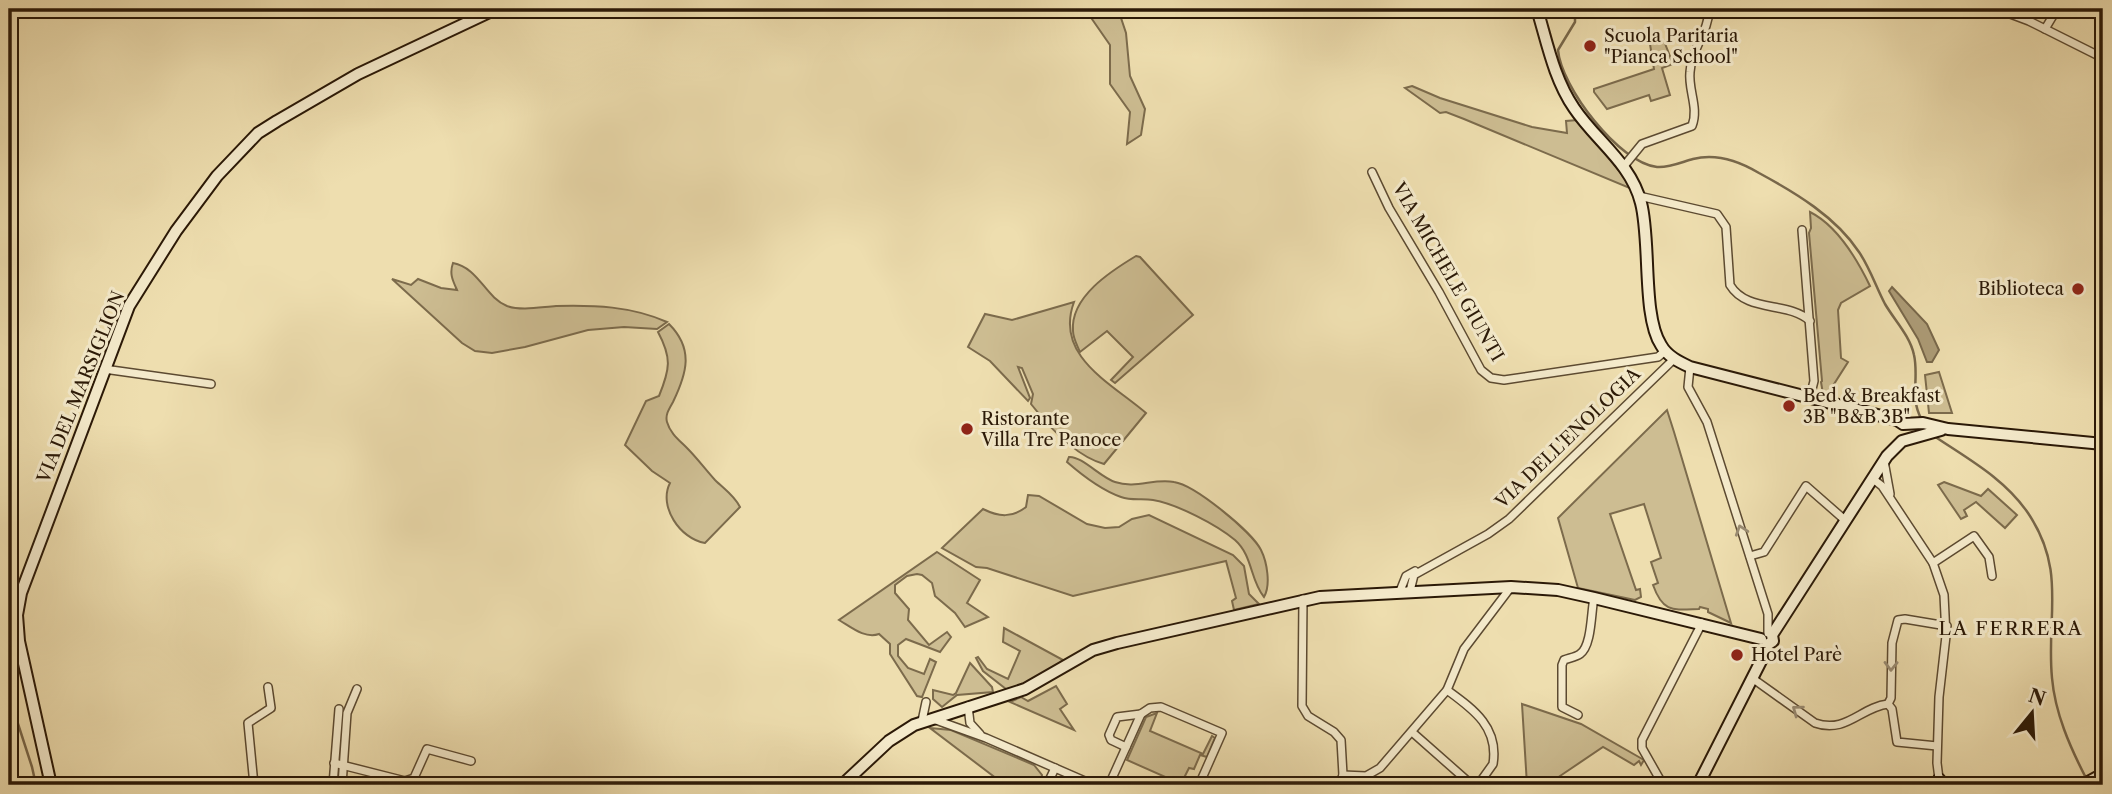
<svg xmlns="http://www.w3.org/2000/svg" width="2112" height="794" viewBox="0 0 2112 794" font-family="'Libre Caslon Text',serif">
  <rect width="100%" height="100%" fill="#eedeaf"/>
  <filter id="stains"><feTurbulence type="fractalNoise" baseFrequency=".00286" numOctaves="4"/><feColorMatrix values="0 0 0 0 .2 0 0 0 0 .09 0 0 0 0 .02 0 0 0 .5 -.17"/></filter>
  <radialGradient id="worn" r=".72"><stop offset=".6" stop-color="#630" stop-opacity="0"/><stop offset="1" stop-color="#630" stop-opacity=".3"/></radialGradient>
  <g fill="#cdbd92" stroke="#7c6b4c" stroke-width="2">
    <polygon points="1085,9 1118,9 1126,33 1130,76 1145,109 1141,135 1127,144 1130,112 1110,84 1110,45"/>
    <polygon points="1664,41 1673,64 1662,68 1670,95 1651,101 1649,95 1607,109 1594,92 1594,89 1654,69 1650,44"/>
    <polygon points="1412,86 1440,98 1532,127 1567,133 1566,121 1578,120 1606,153 1632,189 1464,119 1446,112 1440,113 1405,88"/>
    <path d="M1810,212C1838,226 1857,259 1870,286L1841,303L1838,310L1841,358L1848,362L1827,395L1823,394L1821,382L1822,381L1809,233L1811,228Z"/>
    <path d="M1136,256L1140,257L1193,315L1115,383L1111,380L1133,357L1107,331L1080,352C1077,345 1073,338 1073,331C1070,297 1111,271 1136,256Z"/>
    <path d="M453,263C479,268 485,297 507,306C521,311 541,307 556,306C594,305 631,306 667,322L657,329L624,327L588,330L525,347L492,353L475,351L462,343L392,279L411,285L418,279L441,288L457,290C453,281 449,274 453,263Z"/>
    <path d="M1074,302C1054,356 1111,383 1146,413L1104,464C1075,456 1049,427 1031,404L1033,394L1022,368L1018,367L1030,398L1028,401L990,361L968,347L985,314L1012,320Z"/>
    <path d="M669,324C694,349 687,373 673,402C669,409 665,415 667,422C670,433 679,440 687,448C697,458 705,469 715,480C724,489 734,495 740,507L705,543C680,539 658,506 670,483L652,471L625,445L646,401L659,396C670,369 672,358 658,332Z"/>
    <polygon points="1939,372 1952,413 1929,413 1925,375"/>
    <path d="M1667,410L1674,432L1731,623L1708,612V609L1700,607L1699,609C1673,610 1663,613 1653,585L1658,583L1651,562L1661,558L1644,504L1610,514L1636,590L1640,589L1641,597L1635,600L1578,588L1558,518Z"/>
    <path d="M1069,457C1082,456 1101,478 1115,482C1136,489 1154,478 1174,482C1195,485 1252,532 1261,550C1267,562 1271,585 1264,597C1250,580 1253,556 1235,540C1217,525 1177,504 1153,500C1142,498 1132,501 1121,497C1101,490 1083,476 1067,462Z"/>
    <polygon points="1944,482 1981,496 1988,489 2017,515 2005,528 1976,502 1964,510 1967,516 1961,519 1938,485"/>
    <path d="M1028,495L1039,496L1087,524L1105,528L1119,527L1132,519L1149,515L1233,555L1244,566L1249,594L1259,604L1234,610L1232,601L1236,598L1226,561L1073,596L987,568L976,567L942,548L983,509C999,517 1012,518 1026,507Z"/>
    <path d="M937,552L980,580L967,603L988,617L965,627L955,613L935,596L932,583L922,575L917,574L907,576L895,585V593L909,609L908,620L929,645L947,632L951,637L940,652L906,639L898,645V656L908,668L924,674L930,659L936,662L922,697L917,696L890,654V644L879,634C865,639 851,627 839,620Z"/>
    <path d="M1004,628L1063,660C1049,673 1025,688 1006,689L983,671L976,658L978,657L987,669L1008,679L1020,651L1003,642Z"/>
    <polygon points="970,663 992,687 993,692 957,695 942,707 933,699 933,690 953,695 956,693"/>
    <polygon points="1056,686 1067,704 1060,709 1074,730 1010,702 1021,697 1028,701"/>
    <polygon points="1522,704 1581,724 1644,760 1641,765 1639,761 1634,765 1603,747 1557,778 1560,785 1527,785"/>
    <polygon points="1157,713 1150,731 1203,754 1212,736 1215,738 1207,757 1200,755 1194,769 1189,768 1181,784 1127,760 1146,717"/>
    <polygon points="930,728 951,730 1034,765 1042,775 1040,785 1005,785"/>
  </g>
  <polygon fill="#ac9b76" stroke="#78674a" stroke-width="2" points="1892,287 1927,324 1939,350 1932,362 1927,362 1918,339 1889,291"/>
  <g fill="none" stroke-linecap="round" stroke-linejoin="round">
    <g stroke="#78674a" stroke-width="2.5">
      <path d="M1575,9V22L1558,50C1561,87 1619,163 1657,167C1669,168 1682,162 1693,159C1716,153 1739,161 1759,173C1796,193 1836,217 1859,252C1870,268 1876,287 1885,304C1895,321 1910,336 1914,355C1919,376 1910,399 1921,418"/>
      <path d="M9,413C19,459 18,488 9,534"/>
      <path d="M1934,436C1968,459 2004,478 2028,513C2067,571 2046,616 2052,678C2055,713 2070,747 2086,778"/>
      <polyline points="9,696 32,767 36,785"/>
    </g>
    <g stroke="#5c4a31" stroke-width="10">
      <g id="street">
        <polyline points="1997,9 2029,21 2103,58"/>
        <polyline points="2045,29 2057,9"/>
        <path d="M1624,166L1642,144L1692,126C1699,108 1688,90 1690,72C1691,49 1709,32 1709,9"/>
        <polyline points="1372,172 1389,208 1439,292 1481,370 1491,378 1504,380 1658,357 1665,351"/>
        <path d="M1639,196L1717,214L1726,227L1730,285C1747,313 1788,301 1810,321"/>
        <polyline points="1802,230 1814,381 1810,397"/>
        <polyline points="1690,367 1688,387 1707,422 1768,614 1768,633"/>
        <polyline points="104,369 211,384"/>
        <polyline points="1884,461 1890,494"/>
        <polyline points="1873,479 1882,486 1933,563 1944,595 1946,636 1939,697 1937,763 1939,779"/>
        <polyline points="1750,556 1764,552 1806,486 1846,521"/>
        <polyline points="1933,563 1974,536 1989,557 1992,576"/>
        <polyline points="1400,591 1406,576 1415,571"/>
        <polyline points="1410,591 1414,575 1488,534 1509,519 1674,359"/>
        <polyline points="1303,599 1302,706 1308,716 1334,732 1341,740 1343,775 1339,785"/>
        <path d="M1752,678L1815,723C1846,734 1861,707 1888,704"/>
        <path d="M1447,690C1473,709 1499,727 1493,764L1478,785"/>
        <polyline points="1888,704 1891,698 1892,643 1898,620 1905,619 1947,626"/>
        <polyline points="1888,704 1892,709 1897,742 1937,746"/>
        <polyline points="968,706 970,723 980,734"/>
        <path d="M1578,715L1562,707V665L1564,660C1569,658 1576,657 1580,654C1592,646 1591,611 1594,598"/>
        <polyline points="933,719 986,738 1094,785"/>
        <polyline points="922,721 926,702"/>
        <polyline points="1412,732 1472,785"/>
        <polyline points="1126,747 1111,740 1109,735 1117,717 1141,714 1150,708 1161,707 1222,733 1199,785"/>
        <polyline points="334,763 405,781 414,778 427,749 471,761"/>
        <polyline points="1343,775 1366,776 1380,768 1447,690 1464,649 1511,587"/>
        <polyline points="254,785 248,723 271,708 268,687"/>
        <polyline points="333,785 339,709"/>
        <polyline points="342,785 347,713 357,689"/>
        <polyline points="1047,785 1055,768"/>
        <polyline points="1109,785 1141,714"/>
        <polyline points="1663,785 1642,748 1642,740 1702,623"/>
      </g>
    </g>
    <g stroke="#2b1907" stroke-width="14">
      <g id="secondary">
        <path d="M1537,9C1547,42 1554,79 1574,108C1596,141 1631,163 1641,203C1651,241 1642,316 1661,345C1667,356 1679,362 1690,367L1897,420L1903,424L1923,423L1948,429L2103,444"/>
        <polyline points="1939,779 1943,785"/>
        <polyline points="51,785 19,641 17,615 21,593 129,306 176,231 217,176 258,133 277,121 358,74 496,9"/>
        <polyline points="842,785 889,741 914,725 1025,689 1093,650 1117,643 1320,597 1511,587 1558,590 1594,598 1761,639"/>
        <polyline points="1698,785 1763,657 1767,645 1773,641 1772,635 1887,456 1902,441 1941,430"/>
        <polyline points="2083,785 2103,774"/>
      </g>
    </g>
    <use href="#street" stroke="#f4eacb" stroke-width="7"/>
    <use href="#secondary" stroke="#f4eacb" stroke-width="10"/>
  </g>
  <defs><path id="oneway-chevron" d="M-2-3.5L2.5 0L-2 3.5" fill="none" stroke-width="1.6" stroke-linecap="round" stroke-linejoin="round" transform="scale(1.75)"/></defs>
  <g stroke="#9a8c73">
    <use href="#oneway-chevron" transform="translate(1741 530) rotate(-108)"/>
    <use href="#oneway-chevron" transform="translate(1891 666) rotate(91)"/>
    <use href="#oneway-chevron" transform="translate(1797 710) rotate(-144)"/>
  </g>
  <g fill="#8f2418" stroke="#f4eacb" stroke-width="2.5">
    <circle cx="1590" cy="46" r="7"/>
    <circle cx="2078" cy="289" r="7"/>
    <circle cx="1789" cy="406" r="7"/>
    <circle cx="967" cy="429" r="7"/>
    <circle cx="1737" cy="655" r="7"/>
  </g>
  <g text-anchor="middle" dominant-baseline="central" stroke-width="6" stroke-linejoin="round" paint-order="stroke">
    <g font-size="18" fill="#2b1907" stroke="#f4eacb" text-anchor="start">
      <text x="1604" y="36">Scuola Paritaria<tspan x="1604" dy="21">"Pianca School"</tspan></text>
      <text x="2064" y="289" text-anchor="end">Biblioteca</text>
      <text x="1803" y="396">Bed &amp; Breakfast<tspan x="1803" dy="21">3B "B&amp;B 3B"</tspan></text>
      <text x="981" y="419">Ristorante<tspan x="981" dy="21">Villa Tre Panoce</tspan></text>
      <text x="1751" y="655">Hotel Parè</text>
    </g>
    <g font-size="18" fill="#2b1907" stroke="#f4eacb">
      <text transform="translate(1448 272) rotate(60)">VIA MICHELE GIUNTI</text>
      <text transform="translate(81 387) rotate(-68)">VIA DEL MARSIGLION</text>
      <text transform="translate(1568 438) rotate(-44)">VIA DELL'ENOLOGIA</text>
    </g>
    <g font-size="19" letter-spacing="2" fill="#2b1907" stroke="#f4eacb">
      <text x="2011" y="628">LA FERRERA</text>
    </g>
  </g>
  <rect width="2112" height="794" fill="none" stroke="#eedeaf" stroke-width="35"/>
  <rect x="10" y="10" width="2091" height="773" fill="none" stroke="#2b1907" stroke-width="3.5"/>
  <rect x="18" y="18" width="2077" height="759" fill="none" stroke="#2b1907" stroke-width="2"/>
  <g transform="translate(2032 713) rotate(18)" stroke="#f4eacb" stroke-width="5" paint-order="stroke">
  <path d="M0-5L12 26L0 18L-12 26Z" fill="#2b1907"/>
  <text y="-10" font-size="19" font-weight="bold" text-anchor="middle" fill="#2b1907">N</text>
  </g>
  <rect width="100%" height="100%" filter="url(#stains)"/>
  <rect width="100%" height="100%" fill="url(#worn)"/>
</svg>
